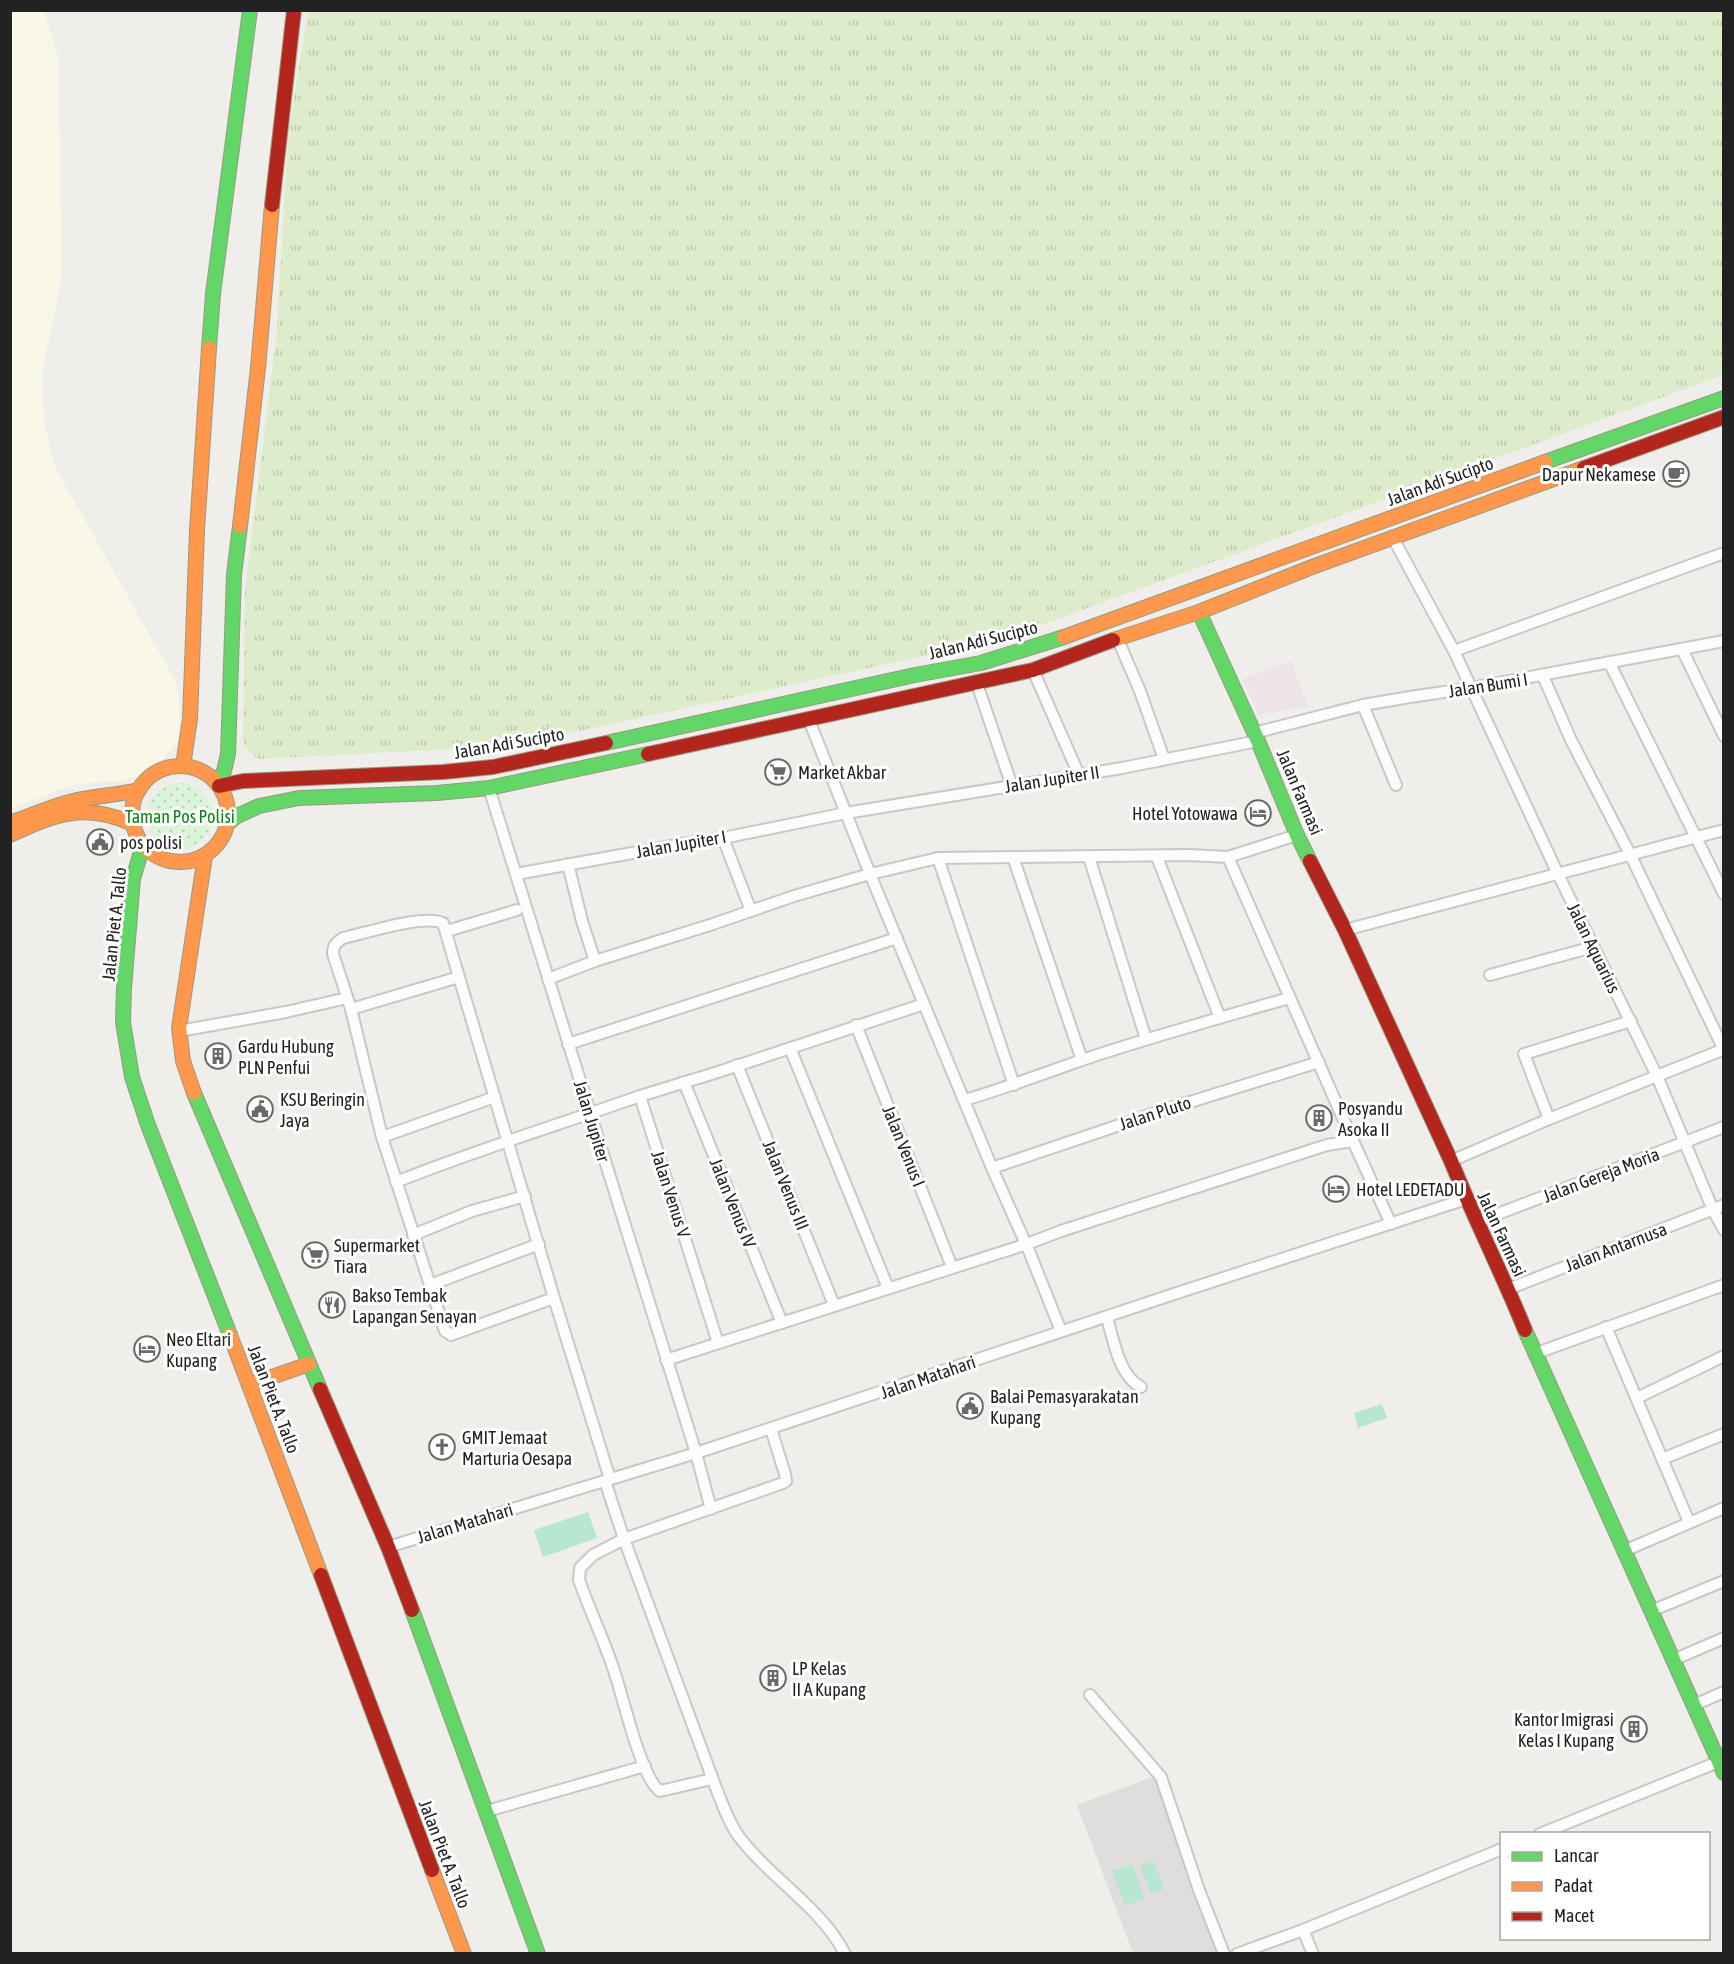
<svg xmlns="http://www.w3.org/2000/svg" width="1734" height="1964" viewBox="0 0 1734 1964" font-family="'Asap Condensed',sans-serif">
  <defs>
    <pattern id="grass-tufts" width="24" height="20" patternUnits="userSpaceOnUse" patternTransform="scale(1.5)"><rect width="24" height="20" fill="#ddeccb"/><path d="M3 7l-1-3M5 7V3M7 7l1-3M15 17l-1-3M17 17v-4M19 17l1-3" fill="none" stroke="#bdcaae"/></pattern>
    <pattern id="park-dots" width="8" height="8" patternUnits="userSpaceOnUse" patternTransform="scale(1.5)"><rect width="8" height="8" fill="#daf5da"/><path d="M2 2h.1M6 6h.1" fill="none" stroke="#bbd2bb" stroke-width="1.8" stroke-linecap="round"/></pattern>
  </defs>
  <rect width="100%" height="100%" fill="#f0eeeb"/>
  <polygon fill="#dfdedc" points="1155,1776 1222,1953 1133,1953 1077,1805"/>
  <polygon fill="#ede4e9" points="1291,661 1308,706 1259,715 1242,679"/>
  <polygon fill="#f8f7e8" points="44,10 58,56 62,277 42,373 44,421 54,465 176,682 179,698 179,739 165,757 140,776 118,781 75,784 11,808 10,11"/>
  <polygon fill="url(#grass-tufts)" points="307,11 1723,11 1723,375 1044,624 919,657 510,746 258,759 249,752 243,742 245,591 277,330 288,136 307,19"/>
  <circle fill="url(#park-dots)" cx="180" cy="816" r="33"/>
  <g fill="#b7e6d2">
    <polygon points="1382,1404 1387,1418 1358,1428 1354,1413"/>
    <polygon points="588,1512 597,1538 543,1557 534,1530"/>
    <polygon points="1154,1861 1164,1889 1151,1894 1140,1866"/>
    <polygon points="1132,1864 1145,1899 1125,1906 1112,1871"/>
  </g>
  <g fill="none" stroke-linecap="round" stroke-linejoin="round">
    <g stroke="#c9c8c7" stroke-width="14">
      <g id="street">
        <polyline points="1393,538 1454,651 1557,872 1657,1076 1713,1210 1724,1230"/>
        <polyline points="1118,640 1140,691 1164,759"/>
        <polyline points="1682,649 1724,736"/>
        <polyline points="1454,651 1724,553"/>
        <polyline points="1609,662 1724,894"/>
        <polyline points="1033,670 1079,775"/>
        <polyline points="1543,676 1571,740 1630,854 1724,1050"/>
        <polyline points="976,681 1012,786"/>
        <polyline points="1363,705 1396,785"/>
        <polyline points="809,720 870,874 992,1168 1029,1251 1061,1331"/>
        <polyline points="1254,733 1363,705 1410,697 1471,688 1724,641"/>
        <polyline points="489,788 696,1453 711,1509"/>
        <polyline points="723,838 751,911"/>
        <polyline points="1013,857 1082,1060"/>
        <polyline points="1089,857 1146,1039"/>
        <polyline points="1157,857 1220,1018"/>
        <polyline points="1228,857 1297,835"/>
        <polyline points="938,858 1014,1085"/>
        <polyline points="568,864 582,921 595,961"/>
        <polyline points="516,874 682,844 723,838 846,813 1122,768 1258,741"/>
        <polyline points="1345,930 1724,830"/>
        <polyline points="447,931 517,910"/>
        <polyline points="1490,975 1593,947"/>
        <path d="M459,977L351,1009L333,954C333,945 336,943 343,938C367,933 423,914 443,923L554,1298L610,1479"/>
        <polyline points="548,979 595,961 713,924 794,896 870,874 938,858 1189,855 1228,857 1353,1141"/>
        <polyline points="351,1009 382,1137 445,1331 451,1335 554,1298"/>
        <polyline points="856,1025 952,1267"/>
        <polyline points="179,1031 286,1012 347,998"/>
        <polyline points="568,1044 897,938"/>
        <polyline points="790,1048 888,1288"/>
        <polyline points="737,1065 834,1305"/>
        <polyline points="684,1082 782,1323"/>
        <polyline points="640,1096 718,1072 924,1004"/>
        <path d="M965,1100C1005,1088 1043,1074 1082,1060C1150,1037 1220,1018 1289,998"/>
        <polyline points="1549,1119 1524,1054 1631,1021"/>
        <polyline points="382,1137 495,1097"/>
        <polyline points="1451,1161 1549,1119 1722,1050"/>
        <polyline points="992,1168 1161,1111 1319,1062"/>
        <path d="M396,1182C476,1150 558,1125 640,1096L718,1343"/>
        <polyline points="1477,1222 1724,1127"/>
        <polyline points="413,1235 472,1211 525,1196"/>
        <polyline points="430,1285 539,1244"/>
        <polyline points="1508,1289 1724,1205"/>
        <path d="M1107,1317C1113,1339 1119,1376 1141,1387"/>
        <polyline points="1606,1327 1689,1522"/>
        <polyline points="1534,1354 1724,1285"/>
        <polyline points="666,1360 1027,1244 1061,1231 1327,1145 1353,1141 1391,1224"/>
        <polyline points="1637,1398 1724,1356"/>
        <polyline points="1662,1459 1724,1434"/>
        <path d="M605,1481L624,1539L716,1788C723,1805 729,1824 740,1838C771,1879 821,1907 845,1954"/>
        <polyline points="388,1547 696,1453 1171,1295 1466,1199"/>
        <polyline points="1624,1551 1724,1508"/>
        <polyline points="1651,1611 1724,1581"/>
        <polyline points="1673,1660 1724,1638"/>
        <polyline points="1090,1695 1161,1777 1199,1890 1224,1954"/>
        <polyline points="1694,1705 1724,1692"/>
        <path d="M712,1779L660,1791C642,1779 624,1702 617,1680C607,1646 591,1614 579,1580L580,1568L593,1555L624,1539L783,1483L786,1481L785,1474L771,1429"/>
        <polyline points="487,1811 645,1766"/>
        <polyline points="1540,1834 1723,1760"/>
        <polyline points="1303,1930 1313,1954"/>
        <polyline points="1237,1954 1303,1930 1502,1849"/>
      </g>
    </g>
    <g stroke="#999a82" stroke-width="16">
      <g id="fast">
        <polyline points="209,348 213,294 250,10"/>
        <polyline points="1545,462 1724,398"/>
        <polyline points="1199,612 1258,741 1297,835 1310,861"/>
        <polyline points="606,743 915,675 981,663 1064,637"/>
        <polyline points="217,783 224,771 228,754 234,575 240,526"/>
        <polyline points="227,824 237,816 259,806 299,798 437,793 489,788 648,754"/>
        <polyline points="143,845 133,879 124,988 123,1022 132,1077 148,1125 230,1335"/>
        <polyline points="194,1093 320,1389"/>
        <polyline points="1525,1330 1724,1773"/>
        <polyline points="412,1610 538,1954"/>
      </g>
    </g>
    <g stroke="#999a82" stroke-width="16">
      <g id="slow">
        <polyline points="240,526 258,368 272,205"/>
        <polyline points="1064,637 1545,462"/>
        <polyline points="1113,640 1199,612 1312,567 1584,468"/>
        <polyline points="183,766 190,719 197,530 209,348"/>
        <circle cx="180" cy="814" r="48"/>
        <path d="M10,823C31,816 52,806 73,801C95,796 117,795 139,790"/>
        <path d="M10,835C56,814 84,802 133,824"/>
        <polyline points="194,1093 183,1061 179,1028 205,856"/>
        <polyline points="230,1335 321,1575"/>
        <polyline points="249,1385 309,1364"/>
        <polyline points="432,1870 464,1954"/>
      </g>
    </g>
    <g stroke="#999a82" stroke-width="16">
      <g id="jam">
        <polyline points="272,205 294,10"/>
        <polyline points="1584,468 1724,417"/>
        <polyline points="648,754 1033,670 1113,640"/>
        <polyline points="219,786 243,781 443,772 493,767 606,743"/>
        <path d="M1310,861L1345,930L1451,1161C1474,1218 1502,1273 1525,1330"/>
        <polyline points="320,1389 388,1547 412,1610"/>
        <polyline points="321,1575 432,1870"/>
      </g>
    </g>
    <use href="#street" stroke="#fdfcfc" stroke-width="10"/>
    <use href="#fast" stroke="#63d668" stroke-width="14"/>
    <use href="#slow" stroke="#ff974d" stroke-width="14"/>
    <use href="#jam" stroke="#b3261e" stroke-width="14"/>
  </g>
  <defs>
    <g id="cafe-ring" transform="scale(1.35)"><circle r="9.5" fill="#fff" stroke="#6a6968" stroke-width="1.5"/><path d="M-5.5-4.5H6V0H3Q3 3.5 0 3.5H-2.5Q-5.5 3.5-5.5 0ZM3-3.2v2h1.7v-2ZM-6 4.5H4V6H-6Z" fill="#6a6968"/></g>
    <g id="supermarket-ring" transform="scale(1.35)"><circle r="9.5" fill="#fff" stroke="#6a6968" stroke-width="1.5"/><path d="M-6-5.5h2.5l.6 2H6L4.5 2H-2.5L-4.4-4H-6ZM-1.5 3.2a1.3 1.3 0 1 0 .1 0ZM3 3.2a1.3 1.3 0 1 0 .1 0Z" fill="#6a6968"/></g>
    <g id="hotel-ring" transform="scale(1.35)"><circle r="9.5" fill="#fff" stroke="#6a6968" stroke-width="1.5"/><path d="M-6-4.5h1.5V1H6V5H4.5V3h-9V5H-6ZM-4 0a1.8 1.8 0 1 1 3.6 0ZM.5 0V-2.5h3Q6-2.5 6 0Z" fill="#6a6968"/></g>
    <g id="civic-ring" transform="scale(1.35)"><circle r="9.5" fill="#fff" stroke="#6a6968" stroke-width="1.5"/><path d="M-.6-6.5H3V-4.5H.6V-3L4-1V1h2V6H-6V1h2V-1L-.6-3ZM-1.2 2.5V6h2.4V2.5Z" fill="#6a6968"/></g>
    <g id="building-ring" transform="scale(1.35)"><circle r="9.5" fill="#fff" stroke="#6a6968" stroke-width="1.5"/><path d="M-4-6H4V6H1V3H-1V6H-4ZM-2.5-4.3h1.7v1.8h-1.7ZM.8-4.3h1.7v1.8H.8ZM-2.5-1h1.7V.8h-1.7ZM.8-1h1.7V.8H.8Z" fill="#6a6968"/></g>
    <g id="restaurant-ring" transform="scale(1.35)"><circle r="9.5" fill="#fff" stroke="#6a6968" stroke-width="1.5"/><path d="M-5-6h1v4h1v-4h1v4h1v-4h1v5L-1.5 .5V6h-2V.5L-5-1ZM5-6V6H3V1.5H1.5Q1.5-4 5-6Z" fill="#6a6968"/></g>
    <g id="church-ring" transform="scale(1.35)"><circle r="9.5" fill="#fff" stroke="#6a6968" stroke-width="1.5"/><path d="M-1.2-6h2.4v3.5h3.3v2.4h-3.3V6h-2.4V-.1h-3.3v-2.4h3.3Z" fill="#6a6968"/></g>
  </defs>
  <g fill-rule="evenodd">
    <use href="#cafe-ring" x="1676" y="474"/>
    <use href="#supermarket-ring" x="778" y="772"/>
    <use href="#hotel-ring" x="1258" y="813"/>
    <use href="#civic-ring" x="100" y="842"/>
    <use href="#building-ring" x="218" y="1056"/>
    <use href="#civic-ring" x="260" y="1109"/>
    <use href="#building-ring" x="1319" y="1118"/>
    <use href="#hotel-ring" x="1336" y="1189"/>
    <use href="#supermarket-ring" x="315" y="1255"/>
    <use href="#restaurant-ring" x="332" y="1305"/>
    <use href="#hotel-ring" x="147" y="1349"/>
    <use href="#civic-ring" x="970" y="1406"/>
    <use href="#church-ring" x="442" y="1447"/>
    <use href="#building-ring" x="773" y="1678"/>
    <use href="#building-ring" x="1634" y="1729"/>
  </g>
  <g text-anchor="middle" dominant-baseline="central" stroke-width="6" stroke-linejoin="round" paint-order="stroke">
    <g font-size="18" fill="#222" stroke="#fff" text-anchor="start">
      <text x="1656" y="474" text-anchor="end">Dapur Nekamese</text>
      <text x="798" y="772">Market Akbar</text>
      <text x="1238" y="813" text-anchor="end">Hotel Yotowawa</text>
      <text x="120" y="842">pos polisi</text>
      <text x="238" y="1046">Gardu Hubung<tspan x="238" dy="21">PLN Penfui</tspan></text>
      <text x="280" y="1099">KSU Beringin<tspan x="280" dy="21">Jaya</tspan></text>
      <text x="1338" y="1108">Posyandu<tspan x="1338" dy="21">Asoka II</tspan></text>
      <text x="1356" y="1189">Hotel LEDETADU</text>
      <text x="334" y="1245">Supermarket<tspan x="334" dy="21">Tiara</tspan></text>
      <text x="352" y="1295">Bakso Tembak<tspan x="352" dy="21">Lapangan Senayan</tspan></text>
      <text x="166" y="1339">Neo Eltari<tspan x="166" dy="21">Kupang</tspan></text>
      <text x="990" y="1396">Balai Pemasyarakatan<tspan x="990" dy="21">Kupang</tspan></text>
      <text x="462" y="1437">GMIT Jemaat<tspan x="462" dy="21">Marturia Oesapa</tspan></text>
      <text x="792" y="1668">LP Kelas<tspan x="792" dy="21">II A Kupang</tspan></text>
      <text x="1614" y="1719" text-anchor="end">Kantor Imigrasi<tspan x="1614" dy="21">Kelas I Kupang</tspan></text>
    </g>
    <g font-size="18" fill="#222" stroke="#fff">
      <text transform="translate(1440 481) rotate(-20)">Jalan Adi Sucipto</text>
      <text transform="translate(983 640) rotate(-14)">Jalan Adi Sucipto</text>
      <text transform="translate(1488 685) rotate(-9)">Jalan Bumi I</text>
      <text transform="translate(509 743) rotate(-10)">Jalan Adi Sucipto</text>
      <text transform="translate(1052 779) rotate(-9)">Jalan Jupiter II</text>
      <text transform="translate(1300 792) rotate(67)">Jalan Farmasi</text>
      <text transform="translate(681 844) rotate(-10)">Jalan Jupiter I</text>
      <text transform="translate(114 924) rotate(-84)">Jalan Piet A. Tallo</text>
      <text transform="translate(1594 948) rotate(64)">Jalan Aquarius</text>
      <text transform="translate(1155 1113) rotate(-18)">Jalan Pluto</text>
      <text transform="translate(592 1121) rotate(73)">Jalan Jupiter</text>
      <text transform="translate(904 1146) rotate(68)">Jalan Venus I</text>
      <text transform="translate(1601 1175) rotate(-21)">Jalan Gereja Moria</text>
      <text transform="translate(786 1185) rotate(68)">Jalan Venus III</text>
      <text transform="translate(671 1194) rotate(72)">Jalan Venus V</text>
      <text transform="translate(733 1203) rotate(68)">Jalan Venus IV</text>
      <text transform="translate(1502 1234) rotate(65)">Jalan Farmasi</text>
      <text transform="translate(1616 1247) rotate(-21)">Jalan Antarnusa</text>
      <text transform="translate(928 1377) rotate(-19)">Jalan Matahari</text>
      <text transform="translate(274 1399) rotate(69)">Jalan Piet A. Tallo</text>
      <text transform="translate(465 1523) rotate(-17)">Jalan Matahari</text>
      <text transform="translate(445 1854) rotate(69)">Jalan Piet A. Tallo</text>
    </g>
    <g font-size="18" fill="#0c8416" stroke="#fff">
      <text x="180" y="816">Taman Pos Polisi</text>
    </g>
  </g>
  <rect width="1734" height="1964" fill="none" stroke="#222222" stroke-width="24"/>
  <rect x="1500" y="1832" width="210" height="108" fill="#ffffff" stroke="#a7a7a7" stroke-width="1.5"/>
  <rect x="1512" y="1852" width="30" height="9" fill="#63d668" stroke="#a7a7a7" stroke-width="1.5"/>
  <text x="1554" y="1862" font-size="18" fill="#222222">Lancar</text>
  <rect x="1512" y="1882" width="30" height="9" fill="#ff974d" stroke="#a7a7a7" stroke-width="1.5"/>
  <text x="1554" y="1892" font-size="18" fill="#222222">Padat</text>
  <rect x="1512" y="1912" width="30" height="9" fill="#b3261e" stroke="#a7a7a7" stroke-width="1.5"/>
  <text x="1554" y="1922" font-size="18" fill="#222222">Macet</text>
</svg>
